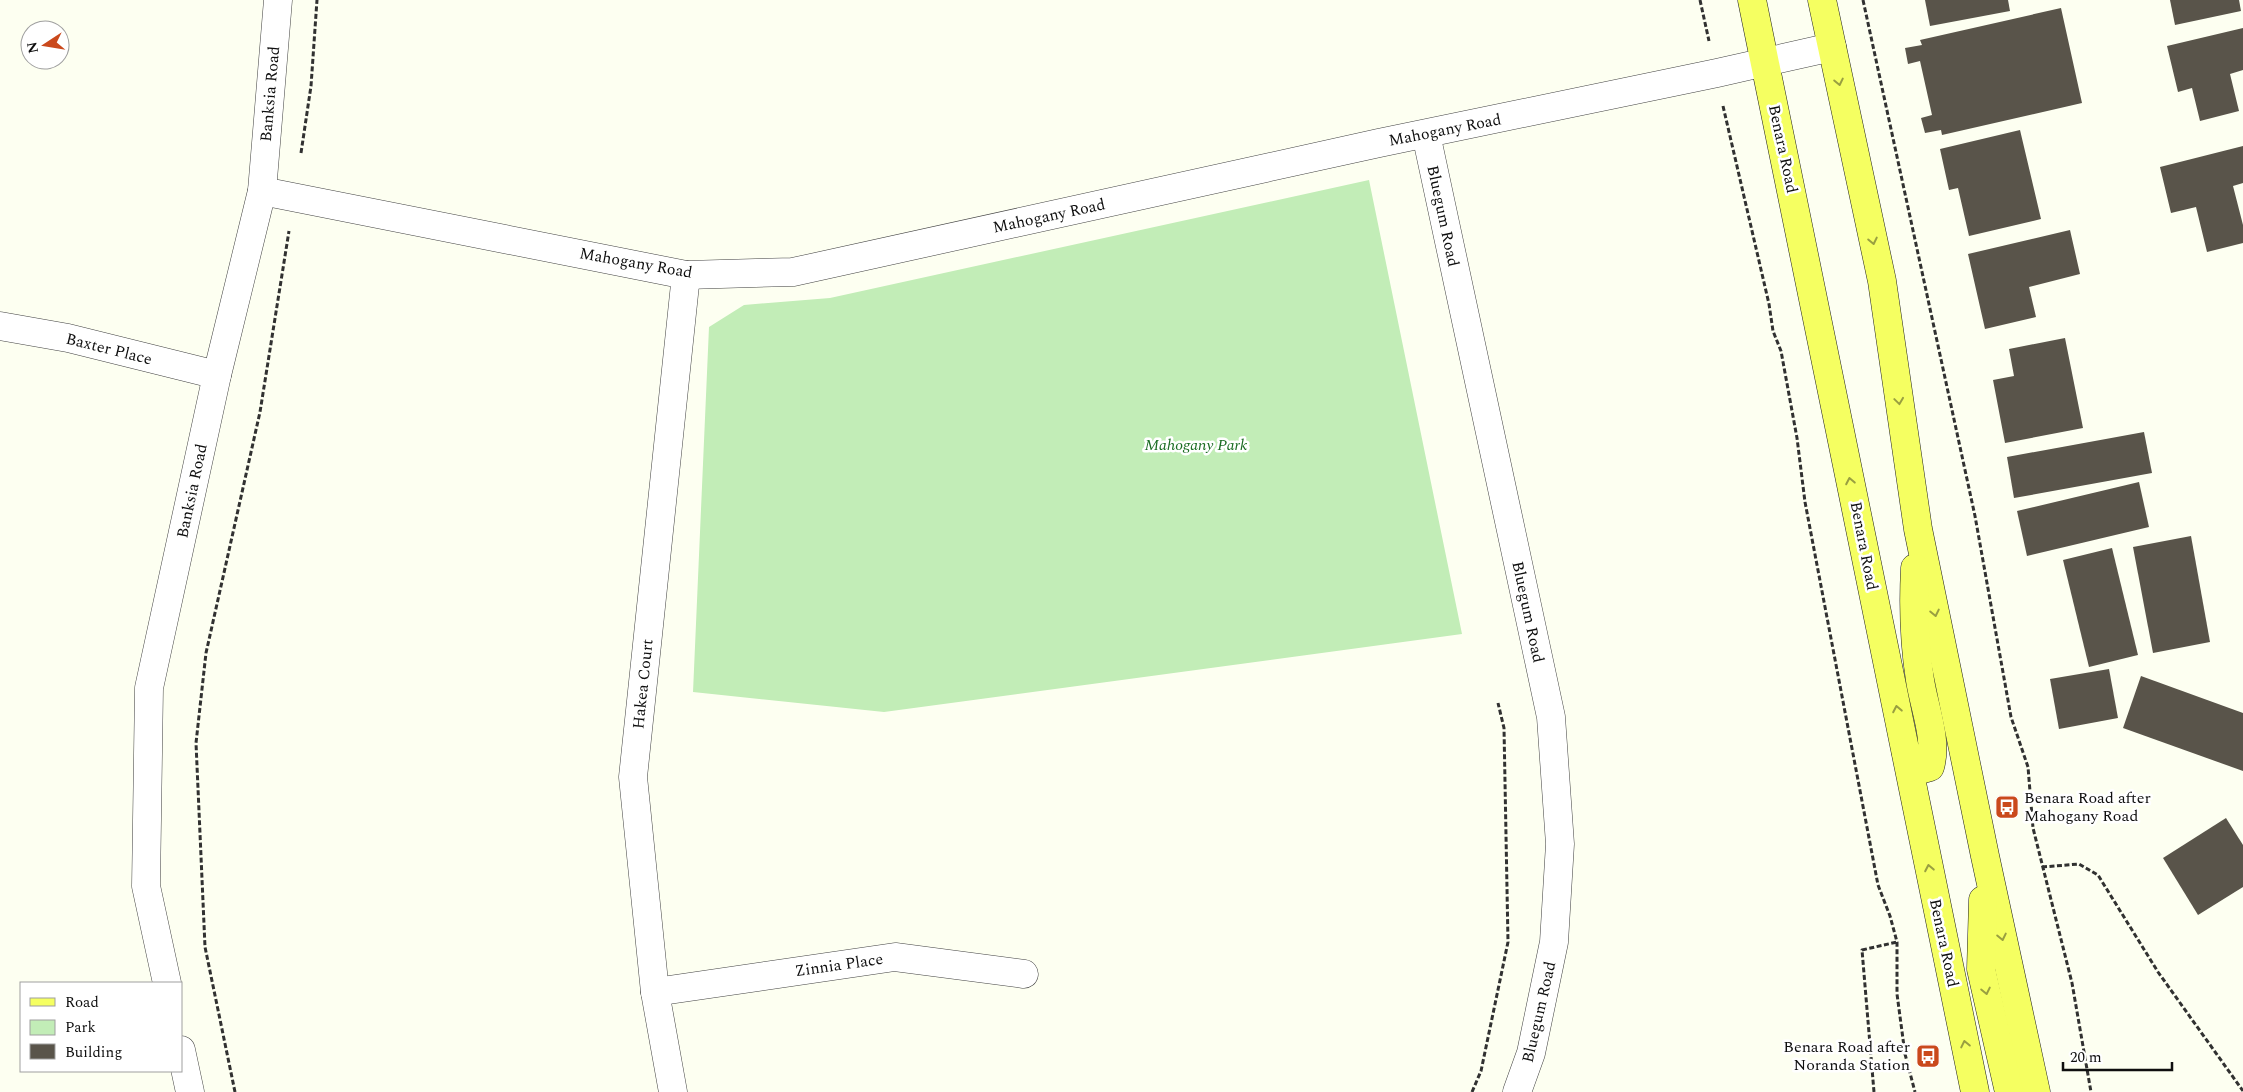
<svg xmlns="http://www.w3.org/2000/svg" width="2243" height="1092" viewBox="0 0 2243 1092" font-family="Spectral,serif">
  <rect width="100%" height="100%" fill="#fdfff1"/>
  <polygon fill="#c2edb7" points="1369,180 1462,634 884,712 693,692 709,327 744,305 830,298"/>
  <g fill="#59544a">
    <polygon points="1925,0 2008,0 2010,11 1930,26"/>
    <polygon points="2170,0 2239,0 2241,11 2175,25"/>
    <polygon points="2061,8 2082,103 1942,135 1941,130 1925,133 1921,118 1932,115 1920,61 1908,64 1905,48 1922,45 1920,40"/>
    <polygon points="2243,28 2243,70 2230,74 2239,111 2200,121 2192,88 2178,92 2167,46"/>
    <polygon points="2020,130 2041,219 1969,236 1958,188 1949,190 1940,149"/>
    <polygon points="2243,146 2243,183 2233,186 2243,225 2243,243 2207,252 2196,207 2171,213 2160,167"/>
    <polygon points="2070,230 2080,274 2029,287 2036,317 1985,329 1968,254"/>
    <polygon points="2065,338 2083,428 2005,443 1993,380 2014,376 2009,349"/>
    <polygon points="2144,432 2152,473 2014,498 2007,457"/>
    <polygon points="2139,482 2149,527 2027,556 2017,511"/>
    <polygon points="2191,536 2210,642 2153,653 2133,547"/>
    <polygon points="2112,548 2138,655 2089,667 2063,560"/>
    <polygon points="2109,669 2118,718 2059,729 2050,679"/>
    <polygon points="2141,676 2243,713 2243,771 2123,728"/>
    <polygon points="2226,818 2243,845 2243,887 2198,915 2163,858"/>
  </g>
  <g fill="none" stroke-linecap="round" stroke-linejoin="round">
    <g stroke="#424242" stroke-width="29">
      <g id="street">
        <polyline points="1426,134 1551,717 1560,844 1554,942 1531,1053 1517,1092"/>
        <polyline points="262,191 686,275 793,272 1379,143 1717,73 1832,47"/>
        <polyline points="0,326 68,338 217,375"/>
        <polyline points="167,983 146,886 149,688 217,375 262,191 278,0"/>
        <polyline points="655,992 895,957 1024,974"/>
        <polyline points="181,1050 190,1092"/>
        <polyline points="673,1092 655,992 633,777 686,275"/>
      </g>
    </g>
    <g stroke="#202020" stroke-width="29">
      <g id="primary">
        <polyline points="1752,0 1975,1092"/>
        <polyline points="1822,0 1882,281 1918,529 1985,856 2036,1092"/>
        <path d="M1906,752L1923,769L1930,767C1938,740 1924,707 1920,680C1914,642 1913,606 1915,568"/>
        <polyline points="1983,900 1981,969 2009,1092"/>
      </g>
    </g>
    <g stroke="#313131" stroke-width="3" stroke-dasharray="5 2.5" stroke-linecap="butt">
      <polyline points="1700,0 1709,41"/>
      <polyline points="1863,0 1975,516 2011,717 2028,767 2033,828 2072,983 2091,1092"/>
      <polyline points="1723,106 1769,304 1773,331 1781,351 1797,438 1805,502 1878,885 1890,916 1897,942 1897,994 1905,1054 1915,1092"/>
      <polyline points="301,153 311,86 317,0"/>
      <polyline points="2042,867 2079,864 2098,875 2158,972 2243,1091"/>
      <polyline points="235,1092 205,947 196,743 206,653 260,412 289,231"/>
      <polyline points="1472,1092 1481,1071 1508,942 1504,728 1498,703"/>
      <polyline points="1874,1092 1862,950 1897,942"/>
    </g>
    <use href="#street" stroke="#fff" stroke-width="28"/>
    <use href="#primary" stroke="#f5ff61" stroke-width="28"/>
  </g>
  <defs><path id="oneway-chevron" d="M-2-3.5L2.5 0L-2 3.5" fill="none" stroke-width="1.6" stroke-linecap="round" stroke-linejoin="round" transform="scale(1.25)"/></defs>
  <g stroke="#999f40">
    <use href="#oneway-chevron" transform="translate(1839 82) rotate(78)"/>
    <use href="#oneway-chevron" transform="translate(1873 241) rotate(78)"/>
    <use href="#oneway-chevron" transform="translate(1899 401) rotate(82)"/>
    <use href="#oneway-chevron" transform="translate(1850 481) rotate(-101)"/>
    <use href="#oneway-chevron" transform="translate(1935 613) rotate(78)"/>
    <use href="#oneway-chevron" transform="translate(1897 709) rotate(-101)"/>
    <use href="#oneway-chevron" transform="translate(1929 868) rotate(-101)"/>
    <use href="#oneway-chevron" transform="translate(2002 937) rotate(78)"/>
    <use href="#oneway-chevron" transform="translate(1986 991) rotate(78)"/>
    <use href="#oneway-chevron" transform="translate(1965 1044) rotate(-102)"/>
  </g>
  <defs>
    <g id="bus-square" transform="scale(1.25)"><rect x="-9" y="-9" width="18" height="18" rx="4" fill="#ca491c" stroke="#fff"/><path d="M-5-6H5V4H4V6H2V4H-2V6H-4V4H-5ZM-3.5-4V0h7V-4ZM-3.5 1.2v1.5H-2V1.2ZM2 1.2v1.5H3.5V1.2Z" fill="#fff"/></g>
  </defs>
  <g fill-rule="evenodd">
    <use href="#bus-square" x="2007" y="807"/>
    <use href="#bus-square" x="1928" y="1056"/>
  </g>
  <g text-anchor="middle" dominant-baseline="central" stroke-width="5" stroke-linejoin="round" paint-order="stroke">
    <g font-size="16" fill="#0f0f0f" stroke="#fff">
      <text transform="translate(270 94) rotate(-85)">Banksia Road</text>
      <text transform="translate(1445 130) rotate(-11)">Mahogany Road</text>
      <text transform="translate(1783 149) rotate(78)">Benara Road</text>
      <text transform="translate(1049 216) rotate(-12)">Mahogany Road</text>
      <text transform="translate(1443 216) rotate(78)">Bluegum Road</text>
      <text transform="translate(636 263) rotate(10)">Mahogany Road</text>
      <text transform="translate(109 349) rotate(14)">Baxter Place</text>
      <text transform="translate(192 491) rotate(-78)">Banksia Road</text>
      <text transform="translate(1864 546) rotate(79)">Benara Road</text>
      <text transform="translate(1528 612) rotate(78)">Bluegum Road</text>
      <text transform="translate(643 684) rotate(-84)">Hakea Court</text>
      <text transform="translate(1944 943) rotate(78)">Benara Road</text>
      <text transform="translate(839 965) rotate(-8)">Zinnia Place</text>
      <text transform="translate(1539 1012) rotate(-77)">Bluegum Road</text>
    </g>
    <g font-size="16" font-style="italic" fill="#1a6c22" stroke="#fff">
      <text x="1196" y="445">Mahogany Park</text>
    </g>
    <g font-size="16" fill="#0f0f0f" stroke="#fff" text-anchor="start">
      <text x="2024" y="798">Benara Road after<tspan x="2024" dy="18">Mahogany Road</tspan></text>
      <text x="1910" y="1047" text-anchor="end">Benara Road after<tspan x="1910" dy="18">Noranda Station</tspan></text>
    </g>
  </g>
  <rect x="20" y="982" width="162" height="90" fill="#ffffff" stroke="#9f9f9f"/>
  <rect x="30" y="998" width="25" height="8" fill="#f5ff61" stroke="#9f9f9f"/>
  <text x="65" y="1007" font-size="15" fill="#0f0f0f">Road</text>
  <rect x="30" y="1020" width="25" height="15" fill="#c2edb7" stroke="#9f9f9f"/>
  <text x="65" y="1032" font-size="15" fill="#0f0f0f">Park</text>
  <rect x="30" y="1044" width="25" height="15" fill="#59544a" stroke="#9f9f9f"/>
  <text x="65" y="1057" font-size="15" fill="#0f0f0f">Building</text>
  <g transform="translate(45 45) rotate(258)"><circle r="24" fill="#ffffff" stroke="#9f9f9f"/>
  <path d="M0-4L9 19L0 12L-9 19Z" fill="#ca491c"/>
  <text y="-8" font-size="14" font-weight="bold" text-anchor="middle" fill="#0f0f0f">N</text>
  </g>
  <path d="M2063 1062v8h109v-8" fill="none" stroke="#0f0f0f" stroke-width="2.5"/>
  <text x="2070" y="1062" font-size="15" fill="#0f0f0f" stroke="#ffffff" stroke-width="4" paint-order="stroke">20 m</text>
</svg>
